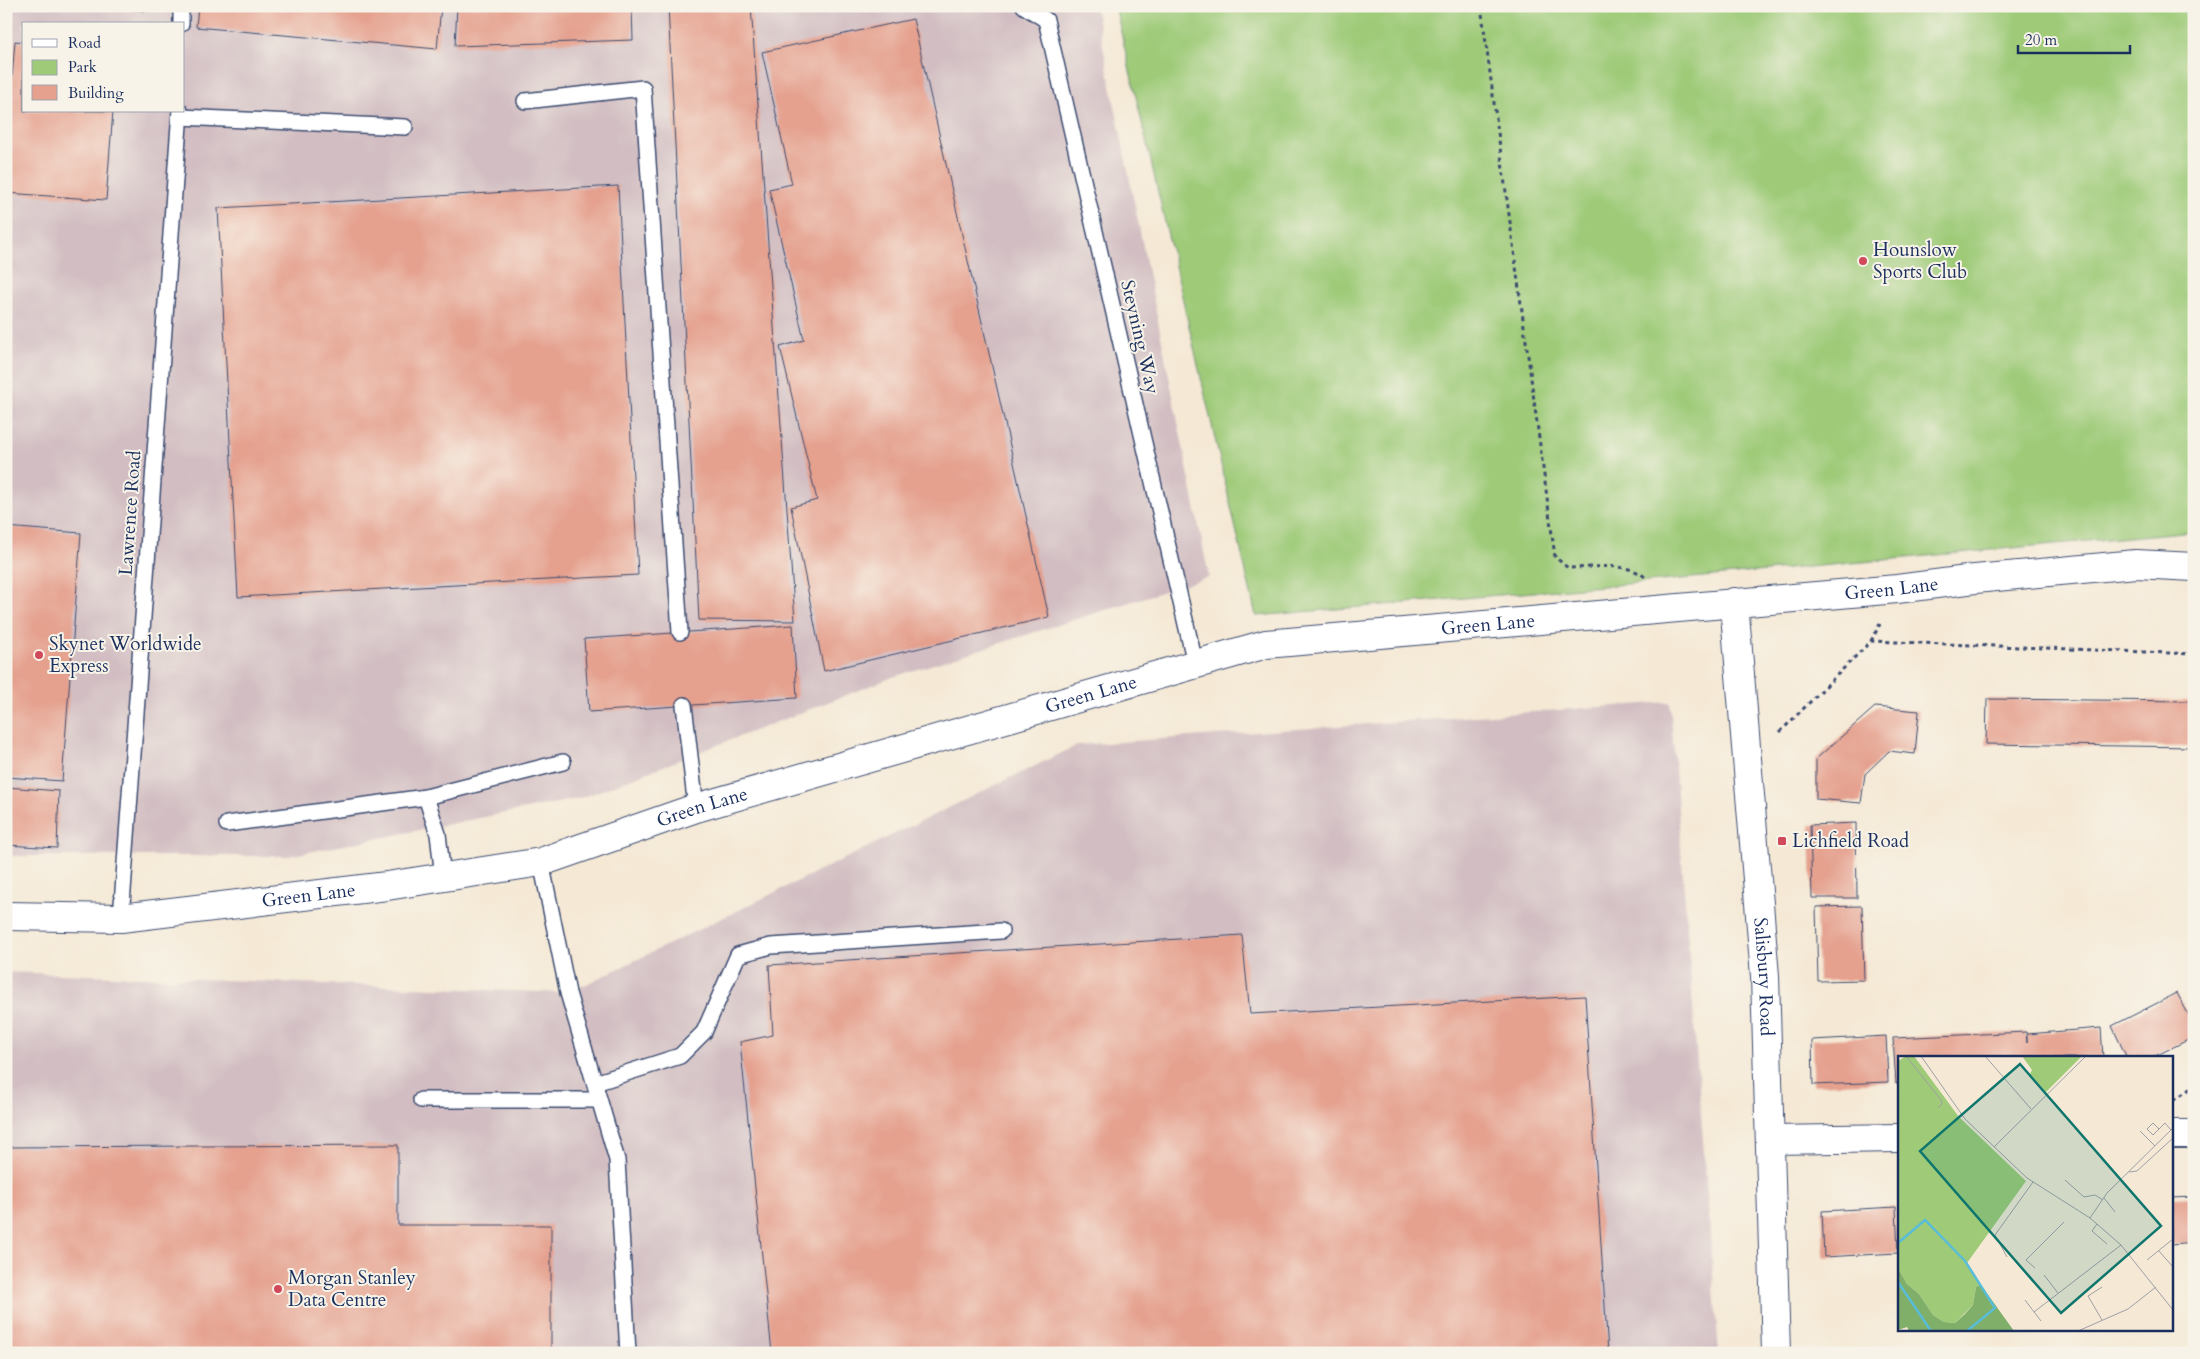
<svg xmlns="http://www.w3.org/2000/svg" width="2200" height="1359" viewBox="0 0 2200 1359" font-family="Cardo,serif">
  <rect width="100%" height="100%" fill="#f7f3e8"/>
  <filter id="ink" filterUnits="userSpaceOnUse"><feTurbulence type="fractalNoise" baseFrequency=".02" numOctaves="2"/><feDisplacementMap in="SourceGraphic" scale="10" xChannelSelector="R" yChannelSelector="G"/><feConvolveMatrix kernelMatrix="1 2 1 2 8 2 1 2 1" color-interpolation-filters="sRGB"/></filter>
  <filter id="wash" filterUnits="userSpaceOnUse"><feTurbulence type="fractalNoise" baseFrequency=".0096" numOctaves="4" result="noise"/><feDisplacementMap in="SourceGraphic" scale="20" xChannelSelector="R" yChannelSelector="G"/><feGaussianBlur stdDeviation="1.12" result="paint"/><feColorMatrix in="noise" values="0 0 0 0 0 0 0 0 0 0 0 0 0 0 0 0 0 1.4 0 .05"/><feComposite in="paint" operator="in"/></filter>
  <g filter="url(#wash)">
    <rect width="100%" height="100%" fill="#f5e9d6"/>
    <g fill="#d2bec2" fill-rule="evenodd">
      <path d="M6,6H1095L1209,577L893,677L581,798L289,856H6ZM24,24H184V111H24Z"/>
      <polygon points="1670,702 1719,1353 6,1353 6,972 568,993 1078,745"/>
    </g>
    <polygon fill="#9fcb79" stroke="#5d7d6c" points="1115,6 2194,6 2194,531 1649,582 1256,616"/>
    <g id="blocks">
      <g fill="#e5a08e">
        <polygon points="100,6 145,6 145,11"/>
        <polygon points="198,6 441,6 437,49 196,27"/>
        <polygon points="457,6 632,6 633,40 455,46"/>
        <polygon points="668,6 751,6 795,621 699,620"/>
        <polygon points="913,19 1049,617 824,671 791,507 817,500 780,347 804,340 769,189 792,184 762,52"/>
        <polygon points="15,41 24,42 24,111 113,111 106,200 6,193 6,153"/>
        <polygon points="618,186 638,575 238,597 218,208"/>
        <polygon points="6,527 81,533 62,781 6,777"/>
        <polygon points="793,625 797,698 589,712 584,639"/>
        <polygon points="1987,699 2194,701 2194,747 1986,744"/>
        <polygon points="1875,707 1919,711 1915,754 1889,751 1865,774 1861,803 1816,799 1816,759"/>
        <polygon points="6,787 59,791 57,848 6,845"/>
        <polygon points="1856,823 1857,898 1812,898 1810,825"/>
        <polygon points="1862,906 1864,980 1818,981 1816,907"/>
        <polygon points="1242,935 1250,1014 1585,996 1608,1353 772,1353 740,1042 773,1035 769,965"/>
        <polygon points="2177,993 2194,1025 2194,1037 2151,1058 2127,1058 2112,1026"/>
        <polygon points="2101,1028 2103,1058 1899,1058 1899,1083 1896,1083 1893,1038 2026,1032 2027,1043 2027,1034"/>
        <polygon points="1886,1036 1888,1082 1813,1085 1812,1040"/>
        <polygon points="398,1145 398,1225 551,1225 551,1353 6,1353 6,1147"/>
        <polygon points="2192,1197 2194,1243 2171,1245 2171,1198"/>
        <polygon points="1896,1207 1898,1253 1824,1257 1822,1211"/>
      </g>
    </g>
  </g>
  <g filter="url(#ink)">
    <use href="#blocks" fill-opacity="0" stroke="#3c4b70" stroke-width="1"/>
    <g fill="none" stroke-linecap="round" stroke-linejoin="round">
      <g stroke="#3c4b70" stroke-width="18">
        <g id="lane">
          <polyline points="1024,6 1046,20 1195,663"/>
          <polyline points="181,24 181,6"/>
          <polyline points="525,101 643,88 680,632"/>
          <polyline points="180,117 405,127"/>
          <polyline points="684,705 696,808"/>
          <polyline points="426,797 563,762"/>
          <polyline points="227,824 426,797 438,834 443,877"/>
          <polyline points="541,862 568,993 617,1160 628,1353"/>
          <polyline points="121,918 180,111"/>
          <polyline points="595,1083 680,1056 704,1032 738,955 771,946 1001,931"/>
          <polyline points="421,1100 599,1100"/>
        </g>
      </g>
      <g stroke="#3c4b70" stroke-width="30">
        <g id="street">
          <path id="s1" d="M1734,602L1765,976L1776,1353"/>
          <polyline points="2171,1134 2194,1134"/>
          <polyline points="1771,1140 1899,1138"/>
        </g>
      </g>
      <g stroke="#3c4b70" stroke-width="30">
        <g id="secondary">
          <path id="s2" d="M6,916L121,918L387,886L541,862L696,808L1266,644L1897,589L1975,579L2136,564L2194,567"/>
        </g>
      </g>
      <g stroke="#3c4b70" stroke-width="3" stroke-dasharray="4 4" stroke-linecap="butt">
        <path d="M1481,6L1555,557L1568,568C1593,568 1625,561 1645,577"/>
        <polyline points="1871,641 1880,624"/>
        <polyline points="1780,732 1871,641 2194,654"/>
        <polyline points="2174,1100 2194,1086"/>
      </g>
      <use href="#lane" stroke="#fff" stroke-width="15"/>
      <use href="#street" stroke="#fff" stroke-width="28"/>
      <use href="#secondary" stroke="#fff" stroke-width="28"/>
    </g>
  </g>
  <g fill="#d1495b" stroke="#f7f3e8" stroke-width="2">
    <circle cx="1863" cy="261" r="5"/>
    <circle cx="39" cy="655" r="5"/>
    <rect x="1777" y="836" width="10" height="10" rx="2.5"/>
    <circle cx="278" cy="1289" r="5"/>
  </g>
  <g text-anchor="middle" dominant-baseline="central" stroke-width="4" stroke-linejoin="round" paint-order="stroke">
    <g font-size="19" fill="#1b2f5e" stroke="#f7f3e8" text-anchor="start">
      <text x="1873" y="250">Hounslow<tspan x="1873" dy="22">Sports Club</tspan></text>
      <text x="49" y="644">Skynet Worldwide<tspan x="49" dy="22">Express</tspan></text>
      <text x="1792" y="841">Lichfield Road</text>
      <text x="288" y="1278">Morgan Stanley<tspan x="288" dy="22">Data Centre</tspan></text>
    </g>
    <g font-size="19" fill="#1b2f5e" stroke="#f7f3e8">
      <text transform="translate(1140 337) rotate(77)">Steyning Way</text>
      <text transform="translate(130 513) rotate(-86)">Lawrence Road</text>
      <text stroke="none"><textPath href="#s2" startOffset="1924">Green Lane</textPath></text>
      <text stroke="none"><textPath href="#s2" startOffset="1519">Green Lane</textPath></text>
      <text stroke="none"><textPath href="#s2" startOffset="1114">Green Lane</textPath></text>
      <text stroke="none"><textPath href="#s2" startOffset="709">Green Lane</textPath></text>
      <text stroke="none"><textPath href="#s2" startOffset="304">Green Lane</textPath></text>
      <text stroke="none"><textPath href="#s1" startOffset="376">Salisbury Road</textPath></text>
    </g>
  </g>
  <g transform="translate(1898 1056)">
    <rect width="275" height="275" fill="#f5e9d6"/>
    <path d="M8,0H16L61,61L128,125L69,207L83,229L78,231L75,249L57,267L46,266L35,259L21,238L9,228L0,212V5ZM124,0H184L148,36L132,18L134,14Z" fill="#9fcb79"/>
    <path d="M0,212L9,228L21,238L35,259L46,266L57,267L67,258L75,249L78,231L83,229L116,275H11L9,271L0,274Z" fill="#7faf69"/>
    <path fill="none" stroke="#59bdd7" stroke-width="2.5" d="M0,187L27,164L67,205L97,252L69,275M0,226L33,275"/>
    <path fill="none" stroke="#9e9fa6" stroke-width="1" d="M8,0L43,44L44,48L40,52M23,0L67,63L129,122L192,162L223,189L275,254M87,0L133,53M261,73L255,67L249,73L255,79L267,67L273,74M242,75L257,90M96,91L188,0M231,116L239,115L275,82M167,124L186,141L197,139L205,144M206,142L217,156M192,162L209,137L275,72M199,168L194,175L209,188M261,195L275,211M109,201L97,179L135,126M249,204L275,183M137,212L128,204L166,166M146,219L160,237M127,244L143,265M136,256L223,189M204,264L190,240L204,231M180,275L230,253L258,231"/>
    <path fill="#0f766e" fill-opacity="0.15" stroke="#0f766e" stroke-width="2.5" d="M122,8L263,170L163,257L22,95Z"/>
    <rect width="275" height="275" fill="none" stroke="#1b2f5e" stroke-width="2.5"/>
  </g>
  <rect width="2200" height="1359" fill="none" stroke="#f7f3e8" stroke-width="25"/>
  <rect x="22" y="22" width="162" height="90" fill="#f7f3e8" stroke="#9fa5b1"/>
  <rect x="32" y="39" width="25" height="8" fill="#ffffff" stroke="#9fa5b1"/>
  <text x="68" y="48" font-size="15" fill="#1b2f5e">Road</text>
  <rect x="32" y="60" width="25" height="15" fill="#9fcb79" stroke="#9fa5b1"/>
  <text x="68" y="72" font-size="15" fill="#1b2f5e">Park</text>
  <rect x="32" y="85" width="25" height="15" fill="#e5a08e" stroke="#9fa5b1"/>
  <text x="68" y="98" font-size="15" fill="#1b2f5e">Building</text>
  <path d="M2018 45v8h112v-8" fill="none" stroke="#1b2f5e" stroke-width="2.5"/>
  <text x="2025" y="45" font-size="15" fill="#1b2f5e" stroke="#f7f3e8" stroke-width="4" paint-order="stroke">20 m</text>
</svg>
